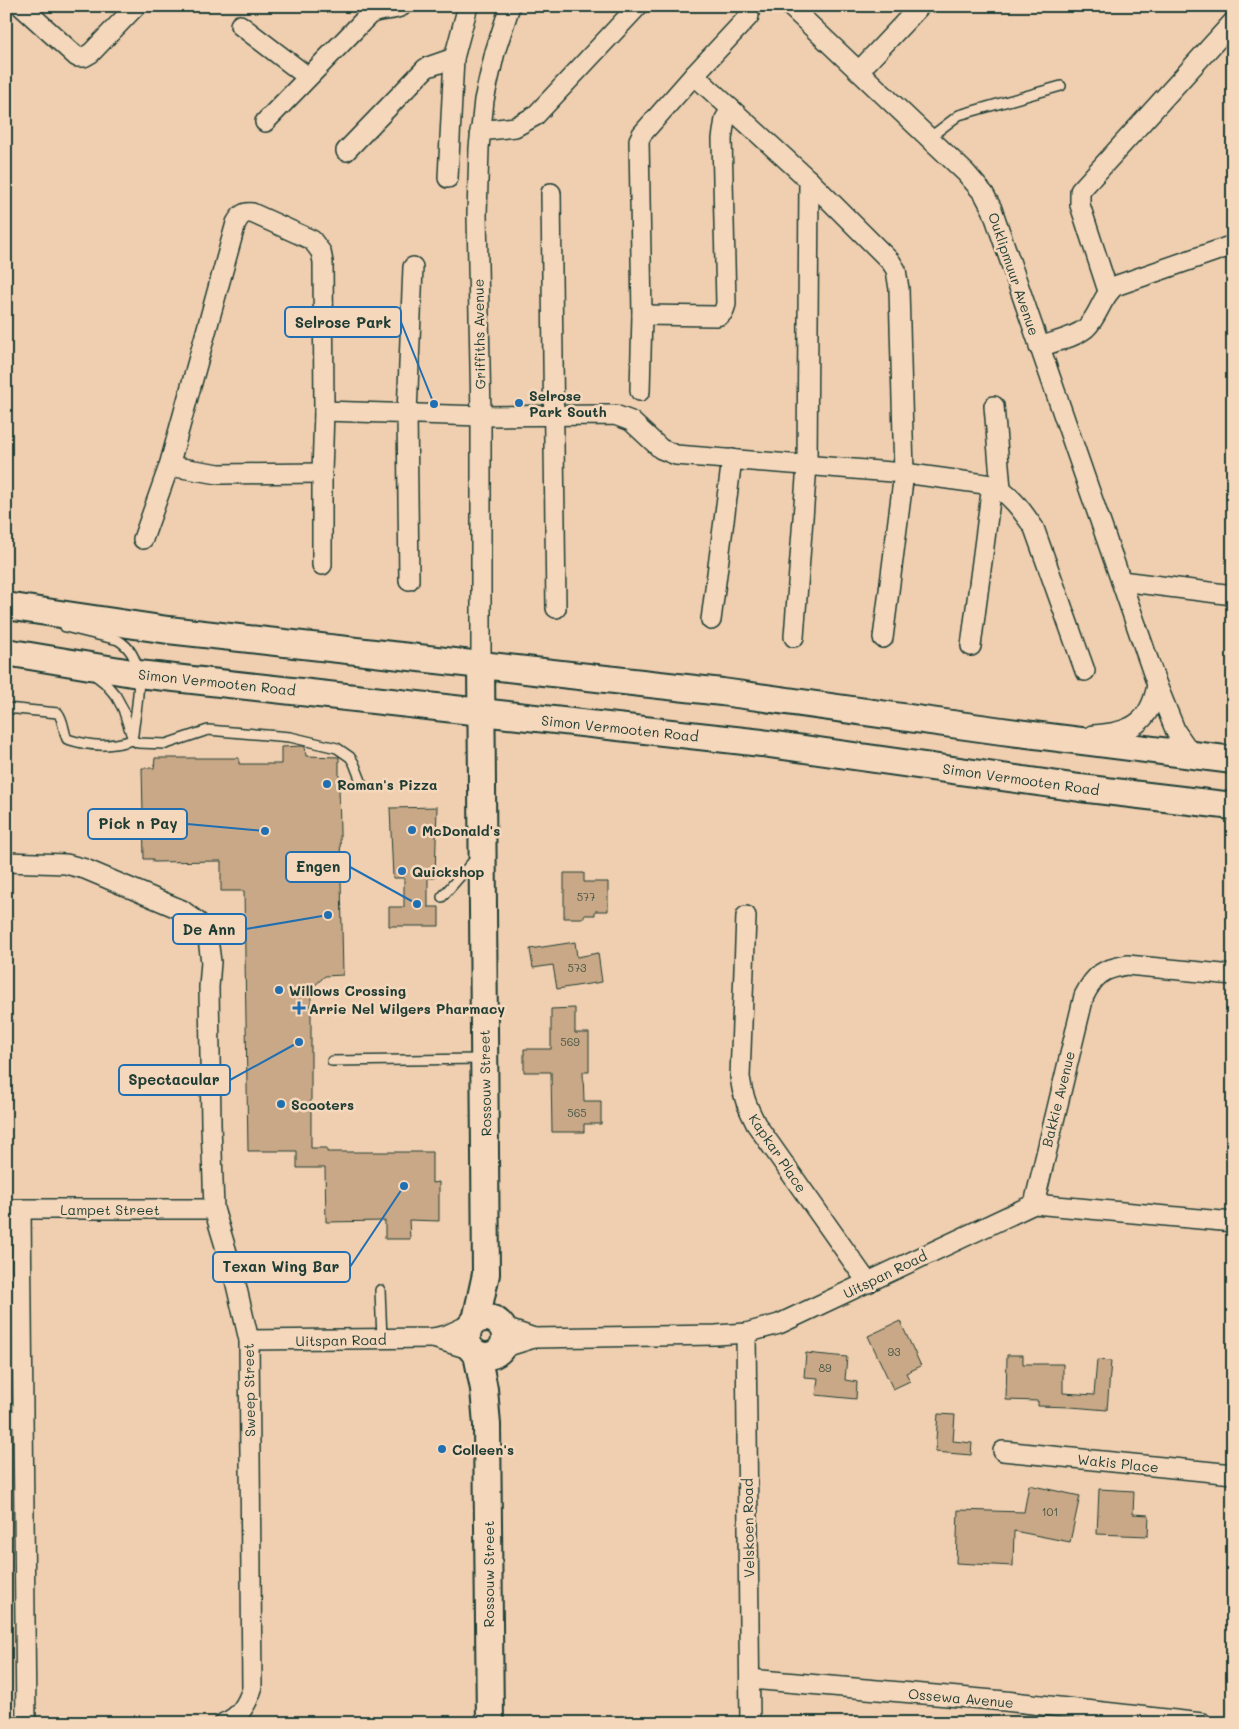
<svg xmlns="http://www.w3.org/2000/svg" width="1239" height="1729" viewBox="0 0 1239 1729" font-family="Mali,sans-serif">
  <rect width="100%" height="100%" fill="#f0cfb0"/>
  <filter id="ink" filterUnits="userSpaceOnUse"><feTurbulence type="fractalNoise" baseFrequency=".02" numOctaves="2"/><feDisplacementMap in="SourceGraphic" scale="10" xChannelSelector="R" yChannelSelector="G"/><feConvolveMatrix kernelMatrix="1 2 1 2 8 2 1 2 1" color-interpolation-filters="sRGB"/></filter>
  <g filter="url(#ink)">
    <g fill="#c8a886" stroke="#1f3d34">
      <polygon points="303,746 305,747 306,756 339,757 339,784 343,975 325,976 311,989 311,1148 327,1148 327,1152 432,1152 432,1183 439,1182 439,1221 409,1220 410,1239 385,1239 385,1221 326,1222 325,1168 297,1168 297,1151 248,1151 244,891 221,891 221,861 153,862 153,859 144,859 142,768 154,768 155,758 239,758 239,764 281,764 281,747"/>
      <polygon points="437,807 435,878 428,878 428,907 439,907 439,926 389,926 389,907 404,907 404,878 393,878 390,808"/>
      <polygon points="564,873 584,873 584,882 608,882 608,911 595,911 595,915 584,915 584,918 564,918"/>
      <polygon points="575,942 577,957 598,953 602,982 557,989 553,965 533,968 530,949"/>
      <polygon points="575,1008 575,1033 589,1033 589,1072 583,1072 584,1101 601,1101 601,1124 584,1124 584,1132 552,1132 551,1072 524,1072 524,1049 551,1049 551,1009"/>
      <polygon points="900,1321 921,1366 906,1373 910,1381 893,1389 868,1336"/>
      <polygon points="806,1353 847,1357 845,1380 857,1382 856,1399 816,1395 818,1378 804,1377"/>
      <polygon points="1007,1355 1023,1355 1023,1364 1063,1364 1063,1393 1094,1395 1097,1360 1111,1361 1107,1410 1071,1407 1038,1406 1038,1401 1006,1400"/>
      <polygon points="938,1414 955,1415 953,1441 972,1443 971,1455 935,1452"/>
      <polygon points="1029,1485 1080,1496 1070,1542 1014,1531 1013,1566 956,1563 958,1510 1024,1512"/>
      <polygon points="1099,1489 1134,1491 1133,1514 1149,1515 1148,1536 1097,1534"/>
    </g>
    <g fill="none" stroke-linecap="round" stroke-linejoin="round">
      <g stroke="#1f3d34" stroke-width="12">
        <g id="service">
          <polyline points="929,138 959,115 1061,86"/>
          <path d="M65,627L118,640C150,659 136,704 133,734"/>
          <polyline points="96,676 105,683 116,696 123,709 133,740 138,743 166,744 208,730 290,737 337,748 350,757 354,763 361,781"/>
          <path d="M6,708L58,713C64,721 63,730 67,739C92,747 109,747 133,740"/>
          <polyline points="442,897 476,858"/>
          <polyline points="332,1061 481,1059"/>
          <polyline points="380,1290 382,1339"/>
        </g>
      </g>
      <g stroke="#1f3d34" stroke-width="22">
        <g id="minor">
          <polyline points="21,6 77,57 84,57 91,53 136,6"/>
          <polyline points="790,6 966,173 984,194 992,209 1157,685 1176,732 1192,755"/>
          <polyline points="240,25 308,77"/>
          <polyline points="859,71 920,6"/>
          <polyline points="694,75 809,180 891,262 896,270 899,289 904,473 883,638"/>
          <path d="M265,122L369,15C379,8 391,12 402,6"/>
          <polyline points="480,131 515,127 535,116 638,6"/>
          <polyline points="346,151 425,69 428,67 454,58"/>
          <polyline points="448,178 454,58 468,6"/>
          <polyline points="551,193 556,608"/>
          <polyline points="1108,291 1080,205 1080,191 1233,22"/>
          <path d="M642,315L716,316C723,315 724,311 726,304L722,139L725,119L731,109"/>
          <path d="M1039,347C1053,342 1074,338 1086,328C1099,316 1101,297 1115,286L1233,245"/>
          <polyline points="640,391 642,315 639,140 642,134 694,75 749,16"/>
          <polyline points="994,406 1001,489"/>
          <path d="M324,411L481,416L615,415L631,421L661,449L676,455L904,473L992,485C1010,493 1023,512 1034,528L1085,671"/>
          <polyline points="169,466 219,474 322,473"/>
          <path d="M143,539L169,466L236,223C240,216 243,212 252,213L312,240L321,252L323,262L324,411L322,473V565"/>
          <polyline points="409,580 407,413 413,267"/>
          <polyline points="1121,581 1233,595"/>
          <polyline points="711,620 732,459"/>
          <polyline points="794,637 807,465 809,180"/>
          <polyline points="971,646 992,485"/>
          <polyline points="481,665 481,416 477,214 479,148 484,100 495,52 510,6"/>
          <path d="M1093,735C1130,733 1150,724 1157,685"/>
          <path d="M6,862L66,864L85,869L182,910L198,922L208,939L211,962L209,987L211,1124L214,1209L234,1276L249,1340L252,1689C247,1704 240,1717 224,1723"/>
          <path d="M746,916L740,1077C742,1095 748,1108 756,1124L868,1283"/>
          <path d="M1034,1204L1084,996C1095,974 1103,969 1127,965L1233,975"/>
          <polyline points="6,1209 214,1209"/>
          <polyline points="21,1209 26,1723"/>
          <polyline points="502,1327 534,1338"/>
          <polyline points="746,1333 750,1723"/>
          <polyline points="433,1338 472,1350"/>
          <polyline points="249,1340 433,1338 447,1335 471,1324"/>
          <polyline points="502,1348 534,1338 716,1335 746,1333 779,1324 1034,1204 1233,1222"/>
          <polyline points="1003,1451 1233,1474"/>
          <polyline points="750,1679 1005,1701 1202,1723"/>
        </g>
      </g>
      <g stroke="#1f3d34" stroke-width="30">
        <g id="secondary">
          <polyline points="6,606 168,630 722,692 1002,731 1233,760"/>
          <polyline points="6,652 138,674 762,743 1080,788 1233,806"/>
          <circle cx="486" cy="1337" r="19"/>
          <polyline points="476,1320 486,1274 481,665"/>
          <polyline points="477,1354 484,1389 487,1425 490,1723"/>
        </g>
      </g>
      <use href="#service" stroke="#f5d8bc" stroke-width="9"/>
      <use href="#minor" stroke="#f5d8bc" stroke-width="19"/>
      <use href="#secondary" stroke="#f5d8bc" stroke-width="26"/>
    </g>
  </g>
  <g fill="#1f6fb2" stroke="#f5d8bc" stroke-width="2">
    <circle cx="519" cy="403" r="5"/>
    <circle cx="327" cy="784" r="5"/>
    <circle cx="412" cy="830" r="5"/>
    <circle cx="402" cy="871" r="5"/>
    <circle cx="279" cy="990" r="5"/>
    <path d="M296.5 1000.5h5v5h5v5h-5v5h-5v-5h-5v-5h5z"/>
    <circle cx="281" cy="1104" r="5"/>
    <circle cx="442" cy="1449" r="5"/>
  </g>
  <g text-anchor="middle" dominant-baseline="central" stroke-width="5" stroke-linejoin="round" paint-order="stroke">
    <g font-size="11" fill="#495848">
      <text x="586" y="896">577</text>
      <text x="577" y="967">573</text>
      <text x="570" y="1041">569</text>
      <text x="577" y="1112">565</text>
      <text x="894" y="1351">93</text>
      <text x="825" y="1367">89</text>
      <text x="1050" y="1511">101</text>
    </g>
    <g font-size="14" fill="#1f3d34" stroke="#f5d8bc">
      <text transform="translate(1014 274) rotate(71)">Ouklipmuur Avenue</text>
      <text transform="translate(479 334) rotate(-91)">Griffiths Avenue</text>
      <text transform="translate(217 682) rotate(6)">Simon Vermooten Road</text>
      <text transform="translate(620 728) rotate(6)">Simon Vermooten Road</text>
      <text transform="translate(1021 779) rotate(8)">Simon Vermooten Road</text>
      <text transform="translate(485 1083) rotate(-91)">Rossouw Street</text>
      <text transform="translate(1058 1099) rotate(-76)">Bakkie Avenue</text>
      <text transform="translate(778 1153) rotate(56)">Kapkar Place</text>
      <text x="110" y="1209">Lampet Street</text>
      <text transform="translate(885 1274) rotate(-26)">Uitspan Road</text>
      <text transform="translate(341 1340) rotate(-1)">Uitspan Road</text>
      <text transform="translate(249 1390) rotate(-91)">Sweep Street</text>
      <text transform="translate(1118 1463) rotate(6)">Wakis Place</text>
      <text transform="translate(748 1528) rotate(-91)">Velskoen Road</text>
      <text transform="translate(488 1574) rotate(-90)">Rossouw Street</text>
      <text transform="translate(961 1698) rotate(5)">Ossewa Avenue</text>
    </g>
    <g font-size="14" font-weight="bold" fill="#1f3d34" stroke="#f5d8bc" text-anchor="start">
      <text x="529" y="395">Selrose<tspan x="529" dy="16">Park South</tspan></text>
      <text x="337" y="784">Roman's Pizza</text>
      <text x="422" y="830">McDonald's</text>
      <text x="412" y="871">Quickshop</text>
      <text x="289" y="990">Willows Crossing</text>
      <text x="309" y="1008">Arrie Nel Wilgers Pharmacy</text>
      <text x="291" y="1104">Scooters</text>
      <text x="452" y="1449">Colleen's</text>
    </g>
  </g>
  <path fill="none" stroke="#1f6fb2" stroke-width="2" d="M434 404L401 322M265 831L187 824M417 904L350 867M328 915L246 929M299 1042L230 1080M404 1186L350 1267"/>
  <g fill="#1f6fb2" stroke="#f5d8bc" stroke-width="2">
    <circle cx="434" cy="404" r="5"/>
    <circle cx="265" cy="831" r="5"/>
    <circle cx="417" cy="904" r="5"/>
    <circle cx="328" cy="915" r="5"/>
    <circle cx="299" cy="1042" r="5"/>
    <circle cx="404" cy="1186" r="5"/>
  </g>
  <g fill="#f5d8bc" stroke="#1f6fb2" stroke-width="2">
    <rect x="285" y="307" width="116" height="30" rx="5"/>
    <rect x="88" y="809" width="99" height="30" rx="5"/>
    <rect x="286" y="852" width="64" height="30" rx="5"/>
    <rect x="173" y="914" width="73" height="30" rx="5"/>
    <rect x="119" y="1065" width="111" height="30" rx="5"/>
    <rect x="213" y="1252" width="137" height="30" rx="5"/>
  </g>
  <g font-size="15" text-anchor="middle" font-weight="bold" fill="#1f3d34">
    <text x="343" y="328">Selrose Park</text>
    <text x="138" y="829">Pick n Pay</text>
    <text x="318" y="872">Engen</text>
    <text x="209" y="935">De Ann</text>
    <text x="174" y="1085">Spectacular</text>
    <text x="281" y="1272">Texan Wing Bar</text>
  </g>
  <rect width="1239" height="1729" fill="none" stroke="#f5d8bc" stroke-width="25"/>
  <rect x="12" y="12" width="1214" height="1704" fill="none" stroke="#1f3d34" stroke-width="2" filter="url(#ink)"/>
</svg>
